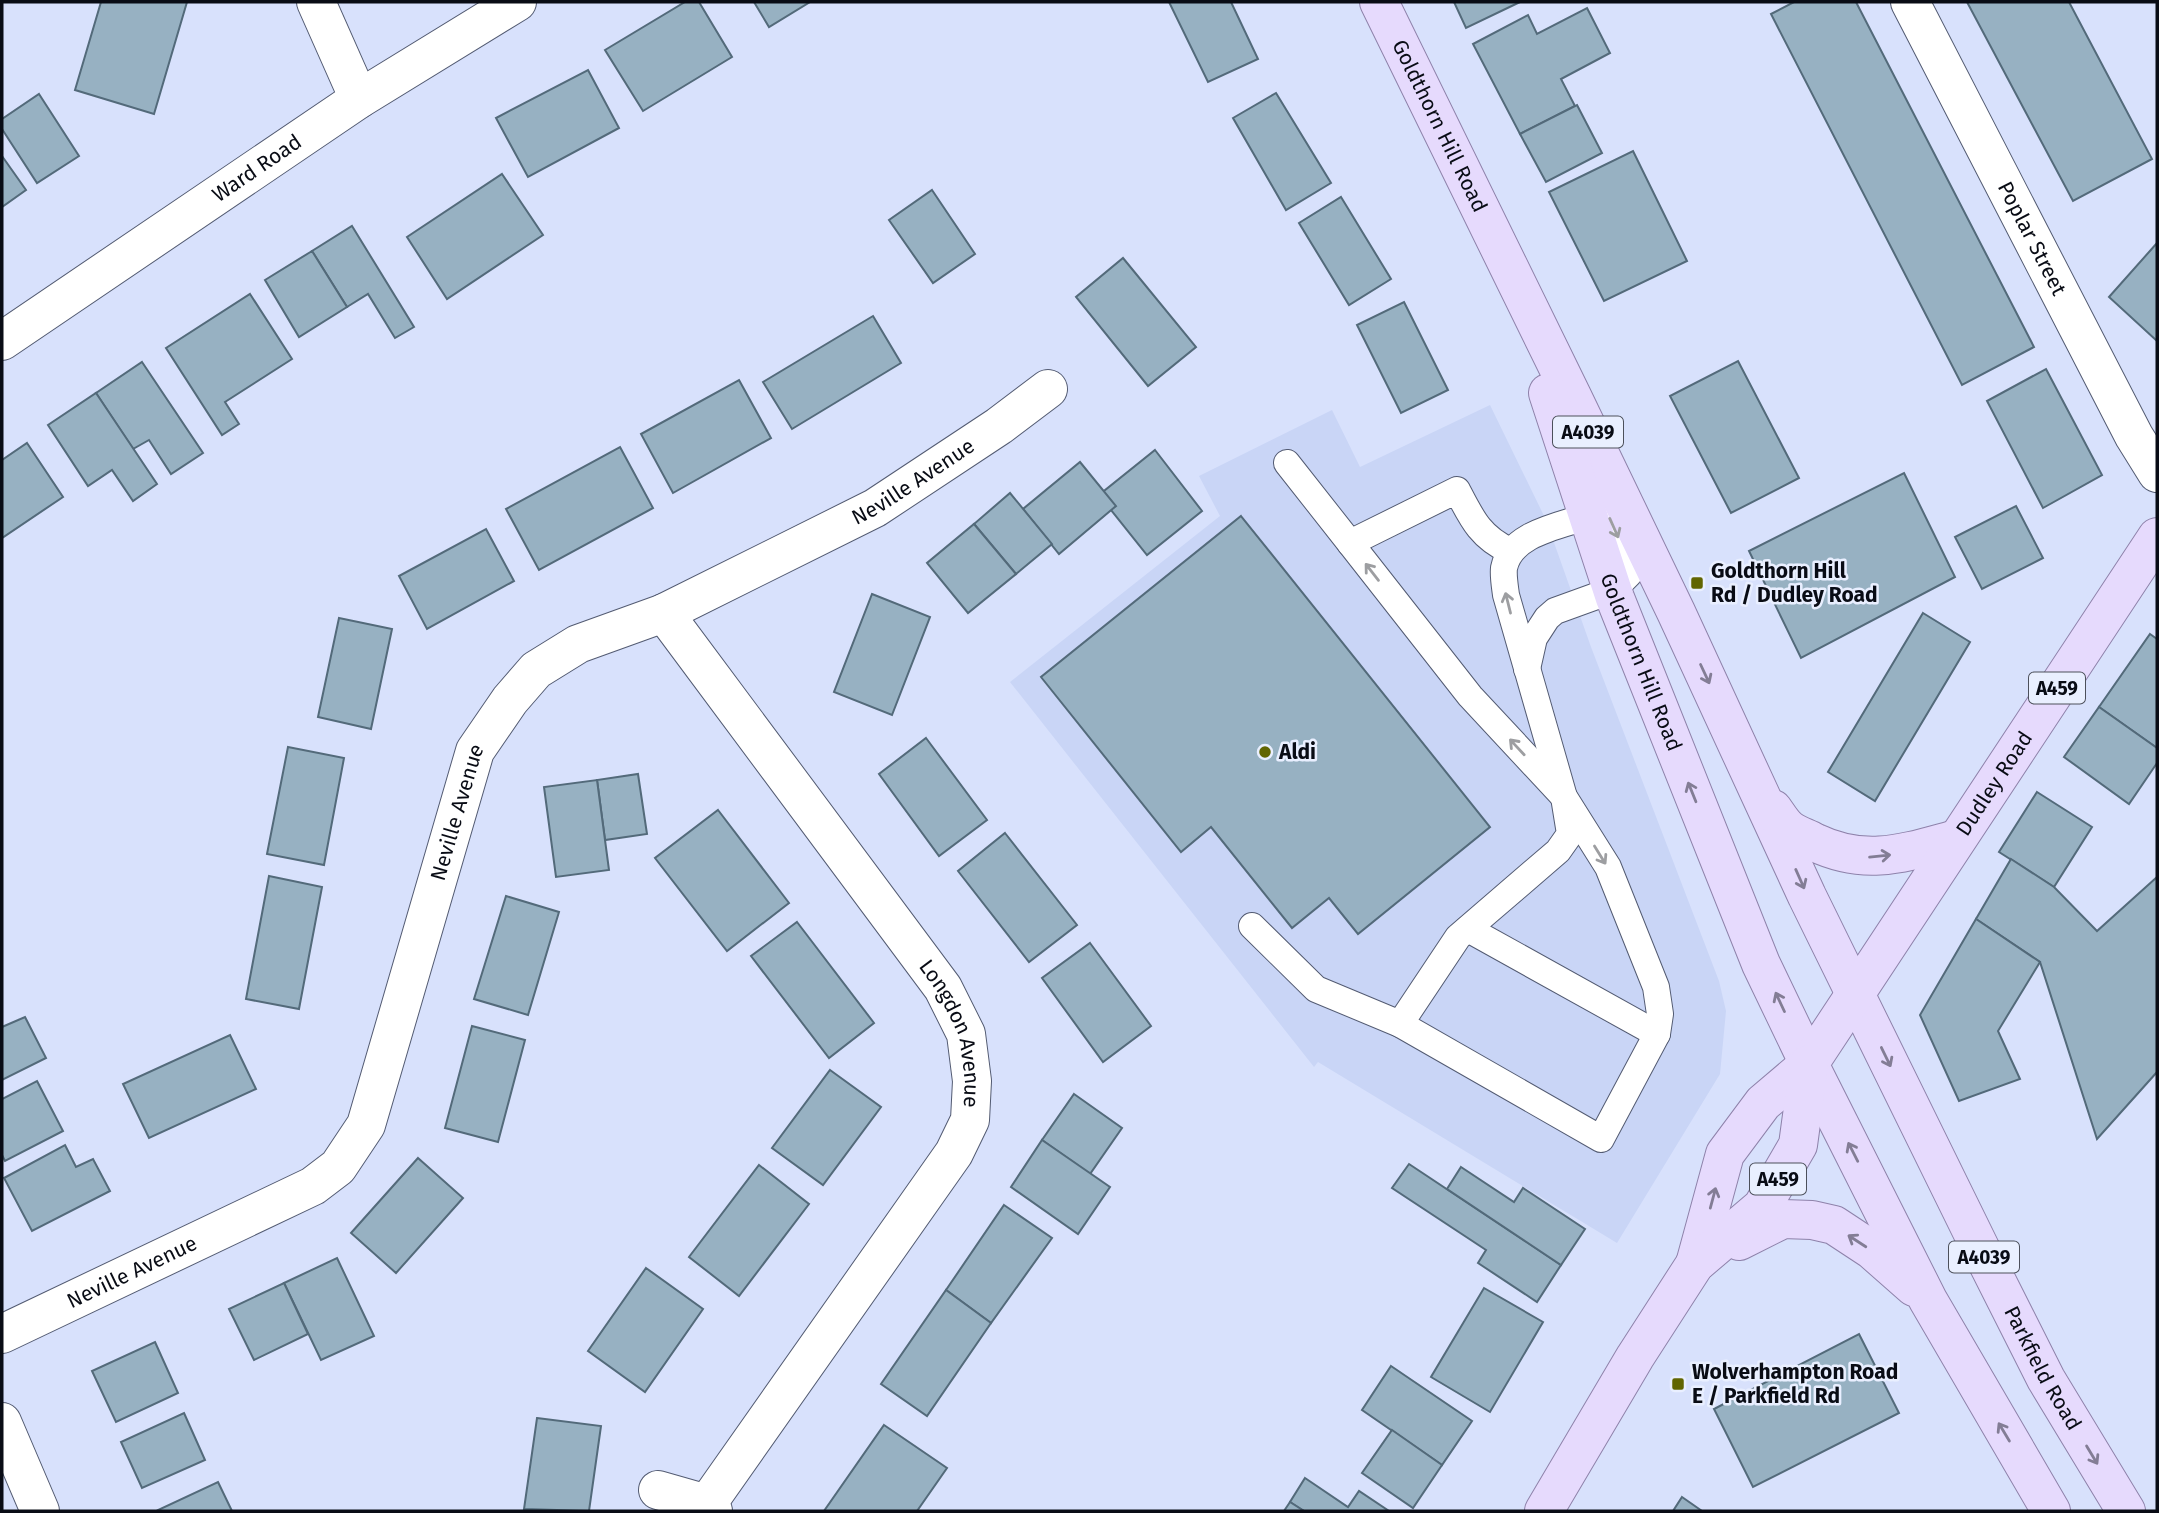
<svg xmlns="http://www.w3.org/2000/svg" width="2159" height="1513" viewBox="0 0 2159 1513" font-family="'Fira Sans',sans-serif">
  <rect width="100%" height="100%" fill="#d8e1fc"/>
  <polygon fill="#c9d5f6" points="1490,405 1546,520 1591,647 1719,981 1726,1011 1720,1074 1617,1243 1318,1062 1314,1067 1010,682 1220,516 1199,476 1332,410 1360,467"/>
  <g fill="#97b1c2" stroke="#536a7a" stroke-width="2">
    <polygon points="101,2 187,2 154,114 75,90"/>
    <polygon points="685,2 699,2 732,57 643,111 605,50"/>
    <polygon points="754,2 810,2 769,27"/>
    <polygon points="1169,2 1231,2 1258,59 1208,82"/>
    <polygon points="1454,2 1520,2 1466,28"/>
    <polygon points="1794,2 1856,2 2034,347 1962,385 1771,14"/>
    <polygon points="1967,2 2069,2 2152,159 2073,201"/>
    <polygon points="1587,8 1610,53 1561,79 1575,106 1520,134 1473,44 1528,15 1537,34"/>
    <polygon points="588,70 619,128 528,177 496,118"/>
    <polygon points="1276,93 1331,183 1286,210 1233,118"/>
    <polygon points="39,94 79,156 37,183 2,129 2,119"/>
    <polygon points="1577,105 1602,153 1546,182 1520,134"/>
    <polygon points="1633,151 1687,261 1604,301 1549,192"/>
    <polygon points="2,156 26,190 2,207"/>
    <polygon points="502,174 543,235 447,299 407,237"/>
    <polygon points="932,190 975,254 933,283 889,220"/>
    <polygon points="1341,197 1391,279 1349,305 1299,223"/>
    <polygon points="352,226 414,327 395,338 368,294 347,307 312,251"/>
    <polygon points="2157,243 2157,341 2109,297"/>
    <polygon points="312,251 347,307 299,337 265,280"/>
    <polygon points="1123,258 1196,347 1148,386 1076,297"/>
    <polygon points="250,294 292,359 225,402 239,424 222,435 166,348"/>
    <polygon points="1404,302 1448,390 1401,413 1357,325"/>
    <polygon points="873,316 901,363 792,429 763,382"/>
    <polygon points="1738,361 1799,478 1731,513 1670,396"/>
    <polygon points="142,362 203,453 171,474 149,440 133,449 96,393"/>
    <polygon points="2046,369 2102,475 2043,508 1987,401"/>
    <polygon points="739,380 771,438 673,493 641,434"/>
    <polygon points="96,393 157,484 133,501 112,470 88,486 48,425"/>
    <polygon points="27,443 63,497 2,538 2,460"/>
    <polygon points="620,447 653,508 539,570 506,509"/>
    <polygon points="1155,450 1202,511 1147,555 1099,495"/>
    <polygon points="1080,462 1116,506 1059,554 1023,509"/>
    <polygon points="1904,473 1955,577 1801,658 1749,551"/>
    <polygon points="1010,493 1052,544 1016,574 974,524"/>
    <polygon points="2016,506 2043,558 1982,589 1955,537"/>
    <polygon points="1241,516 1490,827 1358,934 1329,898 1292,928 1211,827 1181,852 1041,677"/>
    <polygon points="974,524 1016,574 968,613 927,563"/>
    <polygon points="486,529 514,581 427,629 399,576"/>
    <polygon points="872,594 930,617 892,715 834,692"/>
    <polygon points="1923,613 1970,642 1875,801 1828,772"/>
    <polygon points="339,618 392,629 371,729 318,717"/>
    <polygon points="2150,634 2157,639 2157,748 2099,707"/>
    <polygon points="2099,707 2157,748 2157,763 2129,804 2064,757"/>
    <polygon points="926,738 987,820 939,856 879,774"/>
    <polygon points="288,747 344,758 324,865 267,854"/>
    <polygon points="638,774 647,834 605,840 597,780"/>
    <polygon points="597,780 609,870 556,877 544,787"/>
    <polygon points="2037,792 2092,827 2054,887 1999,852"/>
    <polygon points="718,810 789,903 727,951 655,858"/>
    <polygon points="1005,833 1077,925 1029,962 958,871"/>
    <polygon points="2011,859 2054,887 2097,931 2157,877 2157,1072 2097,1139 2040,962 1976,919"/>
    <polygon points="269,876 322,887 299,1009 246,999"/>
    <polygon points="506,896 559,912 528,1015 474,999"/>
    <polygon points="1976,919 2040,962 1998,1031 2020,1079 1959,1101 1920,1015"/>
    <polygon points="797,922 874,1023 829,1058 751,956"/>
    <polygon points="1090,943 1151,1026 1103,1062 1042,978"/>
    <polygon points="25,1017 46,1058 2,1080 2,1027"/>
    <polygon points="472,1026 525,1040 498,1142 445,1128"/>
    <polygon points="230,1035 256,1089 149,1138 123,1084"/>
    <polygon points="830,1070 881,1107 823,1185 772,1148"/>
    <polygon points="37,1081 63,1131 5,1161 2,1155 2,1099"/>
    <polygon points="1074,1094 1122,1128 1090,1174 1042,1140"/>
    <polygon points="1042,1140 1110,1187 1078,1234 1011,1187"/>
    <polygon points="65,1145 76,1167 93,1159 110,1191 32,1231 4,1178"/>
    <polygon points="418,1158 463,1198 396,1273 351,1233"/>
    <polygon points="1409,1164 1561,1265 1537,1302 1478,1263 1486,1250 1392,1188"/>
    <polygon points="759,1165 809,1204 739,1296 689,1257"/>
    <polygon points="1461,1167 1514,1202 1523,1188 1585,1229 1561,1265 1447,1189"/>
    <polygon points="1004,1205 1052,1238 991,1323 946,1290"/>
    <polygon points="337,1258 374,1336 321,1360 284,1283"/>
    <polygon points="646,1268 703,1309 645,1392 588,1351"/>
    <polygon points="284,1283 308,1334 254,1360 229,1309"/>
    <polygon points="1484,1288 1543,1322 1490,1412 1431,1377"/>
    <polygon points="946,1290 991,1323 927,1416 881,1384"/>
    <polygon points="1859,1334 1899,1413 1753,1487 1714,1409"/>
    <polygon points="155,1342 178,1393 116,1422 92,1371"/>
    <polygon points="1391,1366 1472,1421 1442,1465 1362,1410"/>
    <polygon points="184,1413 205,1460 142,1488 121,1442"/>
    <polygon points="537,1418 601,1426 589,1511 524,1509"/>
    <polygon points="884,1425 947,1468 917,1511 824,1511"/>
    <polygon points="1392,1430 1442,1465 1413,1508 1362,1473"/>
    <polygon points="1305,1478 1348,1507 1359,1491 1389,1511 1304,1511 1290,1502"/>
    <polygon points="218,1482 232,1511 159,1511 158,1510"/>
    <polygon points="1682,1497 1702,1511 1673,1511"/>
    <polygon points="1290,1502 1304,1511 1284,1511"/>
  </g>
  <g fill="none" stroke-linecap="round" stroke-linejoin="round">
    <g stroke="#535b72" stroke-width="28">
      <g id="lane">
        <polyline points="1287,463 1350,543"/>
        <polyline points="1527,669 1534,638 1547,618 1555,611 1613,590 1629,574 1629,562 1595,487"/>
        <path d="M1252,926L1316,989L1400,1024L1601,1139L1657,1034L1660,1014L1656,987L1608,867L1564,797L1470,696L1350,543L1457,490C1472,519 1480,537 1510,551"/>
        <polyline points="1468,929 1657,1034"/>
        <path d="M1400,1024L1458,937L1558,851L1570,834L1564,797L1506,595C1505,587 1503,576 1504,568C1511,533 1560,526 1588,516"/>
      </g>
    </g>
    <g stroke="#535b72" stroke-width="40">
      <g id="street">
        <polyline points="316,2 359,99"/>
        <path id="s1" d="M1910,2L2134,436L2157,473"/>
        <path id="s2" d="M2,341L359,99L517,2"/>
        <path id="s3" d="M664,613L943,988L966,1034L972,1081L970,1120L954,1153L707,1504"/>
        <path id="s4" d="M2,1334L313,1186L338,1167L366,1125L475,751L510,700L536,670L578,644L664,613L875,508L999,426L1048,389"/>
        <polyline points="2,1422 40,1511"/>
        <polyline points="658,1490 707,1504 713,1511"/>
      </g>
    </g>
    <g stroke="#8e82aa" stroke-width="40">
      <g id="primary">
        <path id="s5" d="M1379,2L1572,396L1676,612L1807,896L1984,1256L2046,1379L2126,1511"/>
        <path id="s6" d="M1548,393L1615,598L1761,964L1809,1064L1928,1300L2051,1511"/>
        <path d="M1773,809C1778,816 1783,825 1790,830C1797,835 1807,838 1814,842C1866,867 1904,853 1956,839"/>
        <polyline points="1739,1241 1783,1219 1812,1220 1834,1225 1872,1250 1914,1287"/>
        <path id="s7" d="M1695,1264L1725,1154L1763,1103L1809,1064L2157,537"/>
        <polyline points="1544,1511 1635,1357 1695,1264 1762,1207 1798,1145 1809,1064"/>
      </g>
    </g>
    <use href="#lane" stroke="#fff" stroke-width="26"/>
    <use href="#street" stroke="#fff" stroke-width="38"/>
    <use href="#primary" stroke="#e6dafd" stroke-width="38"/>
  </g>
  <defs><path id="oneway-shaft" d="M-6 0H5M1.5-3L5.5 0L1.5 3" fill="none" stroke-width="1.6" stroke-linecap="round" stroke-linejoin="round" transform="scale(1.75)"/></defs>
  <g stroke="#9d9ea1">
    <use href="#oneway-shaft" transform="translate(1614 528) rotate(66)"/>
    <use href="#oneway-shaft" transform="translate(1372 572) rotate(-128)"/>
    <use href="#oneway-shaft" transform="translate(1508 603) rotate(-104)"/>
    <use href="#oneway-shaft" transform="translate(1517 747) rotate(-133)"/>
    <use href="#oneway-shaft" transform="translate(1600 855) rotate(58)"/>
  </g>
  <g stroke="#837d95">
    <use href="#oneway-shaft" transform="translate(1705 674) rotate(65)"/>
    <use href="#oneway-shaft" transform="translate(1692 792) rotate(-112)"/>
    <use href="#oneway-shaft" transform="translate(1880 856) rotate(-6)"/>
    <use href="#oneway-shaft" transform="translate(1800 879) rotate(66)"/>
    <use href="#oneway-shaft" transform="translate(1780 1002) rotate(-115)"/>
    <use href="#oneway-shaft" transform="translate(1886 1057) rotate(64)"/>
    <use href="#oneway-shaft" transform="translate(1853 1152) rotate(-117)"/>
    <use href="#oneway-shaft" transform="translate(1713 1198) rotate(-75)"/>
    <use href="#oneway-shaft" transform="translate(1857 1241) rotate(-147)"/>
    <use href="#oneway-shaft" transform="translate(2004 1432) rotate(-121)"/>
    <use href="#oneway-shaft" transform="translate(2092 1455) rotate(59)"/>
  </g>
  <g fill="#616501" stroke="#e9efff" stroke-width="2.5">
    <rect x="1690" y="576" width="14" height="14" rx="3.5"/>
    <circle cx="1265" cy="752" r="7"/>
    <rect x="1671" y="1377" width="14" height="14" rx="3.5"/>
  </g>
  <g text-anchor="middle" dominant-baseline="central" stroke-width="5" stroke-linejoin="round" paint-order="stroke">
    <g fill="#e9efff" stroke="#4c505b" stroke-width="2">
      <rect x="1553" y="416.5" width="70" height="31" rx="5"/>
      <rect x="2029" y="672.5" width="56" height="31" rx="5"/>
      <rect x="1750" y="1163.5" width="56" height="31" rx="5"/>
      <rect x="1949" y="1241.5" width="70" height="31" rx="5"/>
    </g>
    <g font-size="19" font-weight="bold" fill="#090c15">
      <text x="1588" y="432">A4039</text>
      <text x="2057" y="688">A459</text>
      <text x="1778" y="1179">A459</text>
      <text x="1984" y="1257">A4039</text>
    </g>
    <g font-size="21" fill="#090c15" stroke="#e9efff">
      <text stroke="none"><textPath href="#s5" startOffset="138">Goldthorn Hill Road</textPath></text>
      <text stroke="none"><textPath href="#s2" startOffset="308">Ward Road</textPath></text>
      <text stroke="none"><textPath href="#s1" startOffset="266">Poplar Street</textPath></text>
      <text stroke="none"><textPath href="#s4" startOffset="1340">Neville Avenue</textPath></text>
      <text stroke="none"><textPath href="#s6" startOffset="285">Goldthorn Hill Road</textPath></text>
      <text stroke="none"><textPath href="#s7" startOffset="574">Dudley Road</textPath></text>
      <text stroke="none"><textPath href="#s4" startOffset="752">Neville Avenue</textPath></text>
      <text stroke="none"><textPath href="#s3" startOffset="514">Longdon Avenue</textPath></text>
      <text stroke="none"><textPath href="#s4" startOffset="144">Neville Avenue</textPath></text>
      <text stroke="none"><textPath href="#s5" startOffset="1519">Parkfield Road</textPath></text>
    </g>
    <g font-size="21" font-weight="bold" fill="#090c15" stroke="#e9efff" text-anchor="start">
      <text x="1711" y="571">Goldthorn Hill<tspan x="1711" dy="24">Rd / Dudley Road</tspan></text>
      <text x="1279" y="752">Aldi</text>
      <text x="1692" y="1372">Wolverhampton Road<tspan x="1692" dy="24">E / Parkfield Rd</tspan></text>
    </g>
  </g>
  <rect width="2159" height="1513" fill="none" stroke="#090c15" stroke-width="7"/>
</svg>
